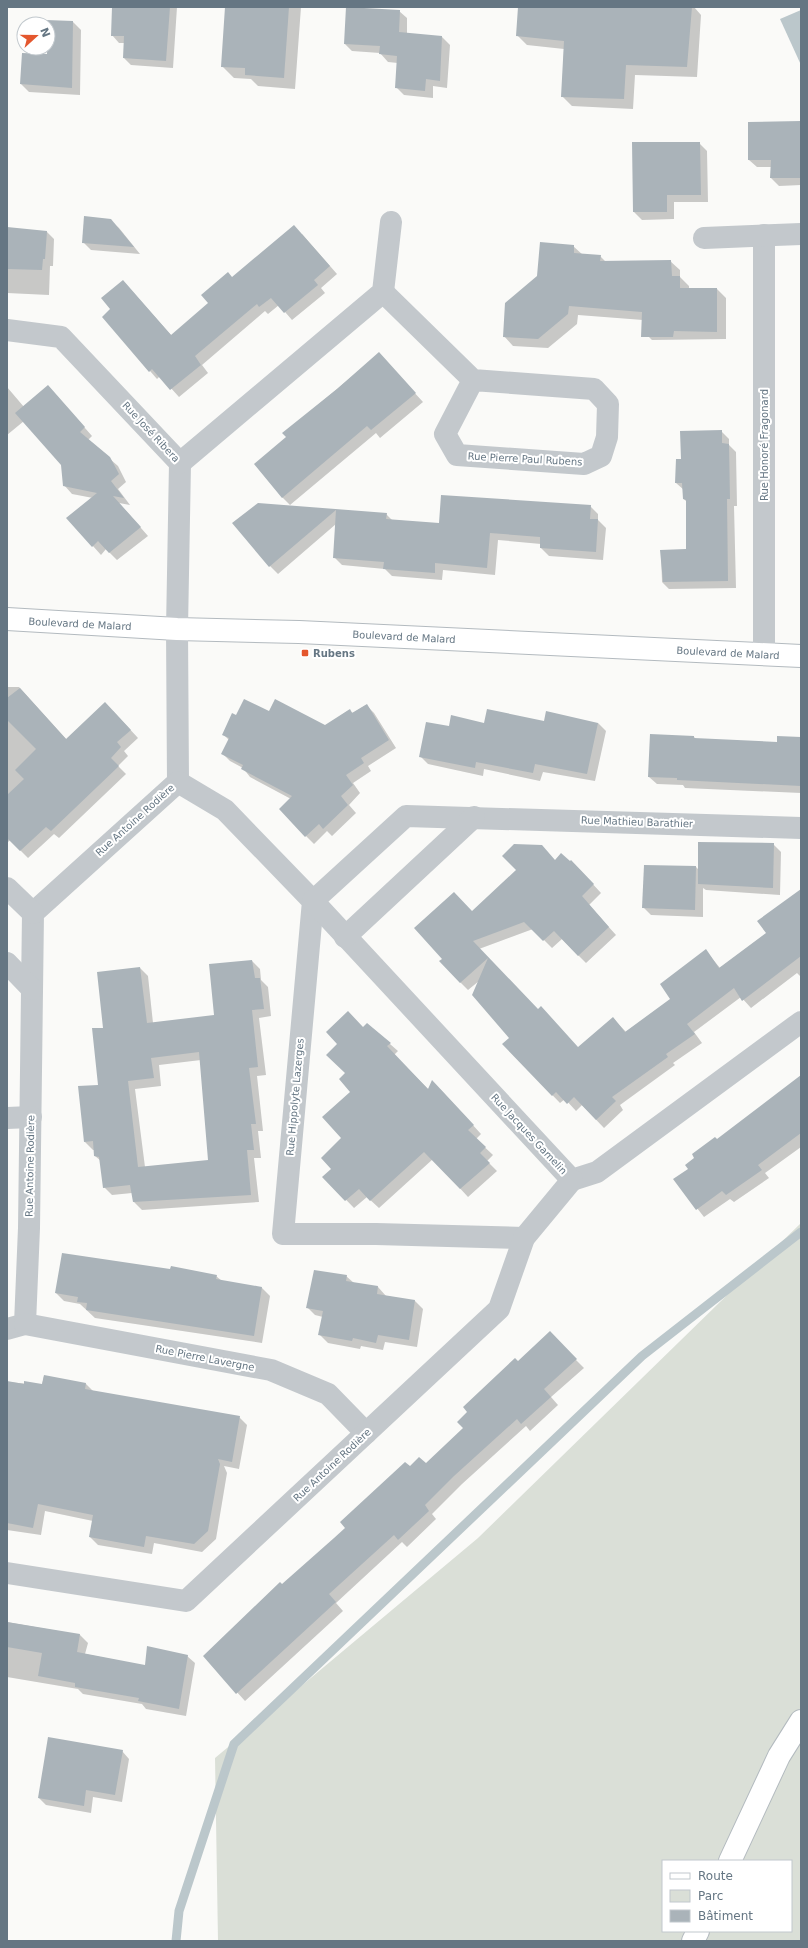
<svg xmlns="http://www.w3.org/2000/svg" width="808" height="1948" viewBox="0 0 808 1948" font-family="'DejaVu Sans',sans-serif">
  <rect width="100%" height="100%" fill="#fafaf8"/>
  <path fill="#dadfd7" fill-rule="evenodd" d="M801,1223V1941H218L215,1758L478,1538ZM663,1861H791V1931H663Z"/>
  <polygon fill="#bbc7cb" points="801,10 801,65 780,19"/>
  <g fill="#0003" fill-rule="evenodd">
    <polygon points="113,7 177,7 173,68 131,65 124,58 125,43 119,43 112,35"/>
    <polygon points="226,7 301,7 295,89 258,86 251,79 234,78 222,66"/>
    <polygon points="519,7 694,7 701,15 697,77 635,75 633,109 572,106 562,96 564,49 527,45 517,35"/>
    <polygon points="399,11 407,18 407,34 442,37 450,45 447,88 433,86 433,98 404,95 396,87 398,63 388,62 380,53 352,51 345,44"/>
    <polygon points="47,21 73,22 81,30 80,95 29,92 21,84 48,55"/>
    <polygon points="801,122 801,185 779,186 771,178 772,167 757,167 749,160"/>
    <polygon points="699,143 707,151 708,202 674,202 674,219 642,220 634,212"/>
    <polygon points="110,220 119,228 140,254 91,250 83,242"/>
    <polygon points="7,228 47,232 54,239 53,266 50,266 49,295 7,293"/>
    <polygon points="302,234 337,274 321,288 325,293 292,320 279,305 268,314 265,311 202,365 208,373 179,397 160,376 157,379 150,371 112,309 123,281 172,336 209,303 233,278"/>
    <polygon points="573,246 583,255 600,256 605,261 670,261 680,270 680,277 689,286 689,289 717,289 726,298 726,339 652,340 642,330 643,320 578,315 577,324 548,348 513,346 504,336"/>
    <polygon points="379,354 423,402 380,438 376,433 290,505 282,497 287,437 284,433"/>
    <polygon points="48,386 92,436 88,440 118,466 126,482 118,489 130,505 119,503 148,536 117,560 106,549 101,555 68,518 93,498 72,494 64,485 62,464 24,421 7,435 7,387 24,407"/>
    <polygon points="721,431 729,439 729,445 736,452 737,506 734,506 736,588 669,589 662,582 661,551 687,550 687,502 684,499 684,490 676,483 677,460 682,460"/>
    <polygon points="258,504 386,514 392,520 440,524 590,506 598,514 598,520 606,528 603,560 549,556 541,548 541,544 498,540 495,575 443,570 442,580 392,576 385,569 342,565 334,557 336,524 278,574 270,566"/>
    <polygon points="7,687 19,687 67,740 113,711 138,738 124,751 128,756 118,766 126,774 59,838 54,834 28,858 10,840 7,843"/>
    <polygon points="366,705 374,713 396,748 368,766 371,771 353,783 360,793 349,805 356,813 332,836 327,831 314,844 306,836 291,799 250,777 243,768 230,761 222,753 229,740 223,734 237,716 269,712 325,726 349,710 353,713"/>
    <polygon points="545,722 598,723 606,731 595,781 543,772 540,781 484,769 483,776 428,764 420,756 484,724"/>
    <polygon points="694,737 696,739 778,743 801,738 801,793 685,788 683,785 657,784 649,777"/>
    <polygon points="773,844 781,852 780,895 706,890 703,888 703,917 651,915 643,907 645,866 696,867 699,870"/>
    <polygon points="555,861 579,869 601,893 589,905 616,935 586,963 562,939 552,948 533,929 479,949 538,1010 578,1048 613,1018 626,1032 671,999 706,951 720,968 767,933 801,900 801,977 797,973 751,1008 741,997 694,1032 702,1043 673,1063 675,1065 620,1105 623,1110 604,1128 582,1105 576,1111 565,1099 560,1103 503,1044 510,1038 479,981 468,990 460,982 472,912"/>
    <path d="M252,961L260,969L261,980L268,987L271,1016L259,1018L266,1075L257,1076L263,1131H258L261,1158H254L259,1202L142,1210L134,1202L132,1193L112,1195L104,1187L101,1161L95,1156V1150H93L85,1142L99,1086L104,1029L140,968L148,976L153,1023L215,1016ZM201,1060L209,1161L145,1167L135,1089L161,1086L159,1065Z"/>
    <polygon points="367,1024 398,1051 394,1055 429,1090 440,1089 481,1134 476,1139 493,1155 487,1161 497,1171 468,1197 433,1159 379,1208 367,1197 354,1208 324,1177 332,1169 342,1138 352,1092 346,1074 363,1028"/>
    <polygon points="801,1078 801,1147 765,1173 769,1178 734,1202 730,1199 704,1217 675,1180 689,1169 717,1140"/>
    <polygon points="216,1276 222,1281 262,1288 270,1296 262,1343 95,1318 80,1304 64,1301 56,1293"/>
    <polygon points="346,1276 354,1283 378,1287 386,1296 415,1301 423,1309 417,1347 385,1342 383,1350 361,1346 360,1349 328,1343 320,1335 323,1317 315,1315 307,1307"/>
    <polygon points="549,1333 584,1368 551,1397 558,1405 530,1431 526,1426 462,1484 432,1514 436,1519 407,1547 402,1542 336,1603 343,1611 245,1701 204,1656 335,1539 410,1468 426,1464 465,1428 518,1362"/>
    <polygon points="44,1376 86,1384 94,1392 239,1417 247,1425 239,1469 224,1466 227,1473 216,1539 202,1552 154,1543 152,1554 98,1545 90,1537 93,1521 45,1511 41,1535 7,1530 7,1382 42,1385"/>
    <polygon points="7,1622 80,1635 88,1643 85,1654 145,1666 187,1656 195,1663 186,1716 146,1709 142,1704 83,1694 78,1689 7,1677"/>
    <polygon points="122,1751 129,1759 122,1802 93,1797 91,1813 46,1805 39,1798"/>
  </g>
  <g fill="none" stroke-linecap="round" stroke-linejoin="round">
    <polyline stroke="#bbc7cb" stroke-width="9" points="176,1941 179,1911 234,1744 642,1356 801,1232"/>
  </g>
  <g fill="#aab3b9" fill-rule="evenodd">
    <polygon points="112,7 170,7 166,61 123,58 124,36 111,36"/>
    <polygon points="225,7 289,7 284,78 245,75 245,68 221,67"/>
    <polygon points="346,7 400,10 399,32 442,36 440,81 426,79 425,91 395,88 397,56 379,54 380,46 344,44"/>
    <polygon points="518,7 692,7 687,67 626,65 624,99 561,97 564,41 516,36"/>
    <polygon points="46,20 73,21 72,88 20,84 22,53 47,54 48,24 46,24"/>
    <polygon points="801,121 801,178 770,178 771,160 748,160 748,122"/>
    <polygon points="632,142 700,142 701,195 667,195 667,212 633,212"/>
    <polygon points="84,216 111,219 134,247 82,243"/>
    <polygon points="294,225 330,266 314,280 318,285 284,313 271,298 259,307 257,304 195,356 201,365 170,390 152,369 149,372 102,317 110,309 101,298 123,280 171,335 208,303 201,295 228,272 232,277"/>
    <polygon points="7,227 47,231 45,259 43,259 42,270 7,269"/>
    <polygon points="540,242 574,245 574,253 601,255 600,261 671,260 672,276 680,276 680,288 717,288 717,332 674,331 673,337 641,337 642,312 569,306 568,314 538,339 503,337 505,303 537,276"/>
    <polygon points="379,352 416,393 371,430 367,426 282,498 254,464 286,437 282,433 337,389"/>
    <polygon points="48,385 85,427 80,432 110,457 119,474 111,481 124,498 113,496 141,527 109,553 98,541 92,547 66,518 97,493 63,486 61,465 15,413"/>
    <polygon points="722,430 722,443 729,444 730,499 727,499 728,581 663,582 660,550 686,549 686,500 683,499 682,483 675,483 676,459 681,459 680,431"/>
    <polygon points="441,495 591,505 590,519 598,519 596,552 540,548 540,537 490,533 487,568 435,563 435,573 383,569 384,562 333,558 336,510 269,567 232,523 258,503 387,513 386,519 439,523"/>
    <polygon points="20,688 66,739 105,702 131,730 117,742 121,747 111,758 119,766 51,831 46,827 20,851 7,838 7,795 24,779 15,770 36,749 7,720 7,698"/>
    <polygon points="244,699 269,711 275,699 325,725 350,709 352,713 367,704 389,740 361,758 364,763 346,775 353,785 341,796 348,805 323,829 319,824 305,837 279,809 292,796 241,769 243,765 221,754 229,738 222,735 232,713 236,715"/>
    <polygon points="487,709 544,721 546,711 598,723 587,774 535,764 533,773 476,762 475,768 419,757 426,722 449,726 451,715 484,723"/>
    <polygon points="650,734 694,736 694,738 777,742 777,736 801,737 801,786 677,780 677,778 648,777"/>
    <polygon points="698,842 774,843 773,888 698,884"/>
    <polygon points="514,844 542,845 555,860 561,853 570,861 571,860 594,884 582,896 609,927 578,956 554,931 543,941 524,922 473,941 538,1009 541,1006 578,1047 613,1017 625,1032 670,999 660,984 706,949 719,968 766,933 757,921 801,889 801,956 742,1001 734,988 687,1024 695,1034 666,1054 668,1057 612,1097 616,1101 596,1120 574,1097 567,1104 556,1092 552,1096 502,1044 509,1038 472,995 488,958 460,983 439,961 442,959 414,928 454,892 472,911 516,870 502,856"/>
    <polygon points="644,865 696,866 695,910 642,908"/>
    <path d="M252,960L255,978H260L264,1009L252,1010L258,1067L249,1068L256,1124H251L254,1150H247L251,1195L133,1202L130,1185L103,1188L99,1157L94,1156L93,1141L84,1142L78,1086L98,1085L92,1028H103L97,972L140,967L147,1023L214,1015L209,964ZM199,1052L208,1160L138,1167L128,1081L154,1078L151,1058Z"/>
    <polygon points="348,1011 363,1027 367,1023 391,1043 387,1046 428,1089 432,1080 474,1125 468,1130 486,1147 480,1153 490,1163 460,1189 424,1152 370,1201 359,1189 345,1201 322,1177 331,1169 321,1158 341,1138 322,1117 350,1092 339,1079 345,1073 326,1055 337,1044 326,1032"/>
    <polygon points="801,1075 801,1133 758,1165 762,1170 726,1195 722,1191 696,1210 673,1179 688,1169 685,1165 694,1158 692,1154 715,1137 717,1139"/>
    <polygon points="62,1253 170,1269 171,1266 217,1275 216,1279 262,1287 254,1336 86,1310 87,1303 77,1302 78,1297 55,1293"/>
    <polygon points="314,1270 347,1275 346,1281 378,1286 377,1294 415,1300 409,1340 378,1335 376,1343 353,1338 352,1341 318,1335 323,1311 306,1308"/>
    <polygon points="550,1331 577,1359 544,1389 551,1397 521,1424 517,1419 454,1476 425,1505 429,1511 398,1540 394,1535 329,1594 336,1602 236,1694 203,1656 280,1582 282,1584 334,1538 345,1528 340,1522 405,1462 410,1466 419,1457 426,1463 463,1428 457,1422 467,1412 463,1407 515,1358 518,1361"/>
    <polygon points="44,1375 86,1383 85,1389 240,1416 232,1462 218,1459 220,1464 208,1531 194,1544 146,1536 144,1547 89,1537 93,1515 38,1504 33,1528 7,1523 7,1381 24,1384 24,1381 42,1384"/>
    <polygon points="7,1622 80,1634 77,1652 145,1665 147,1646 188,1655 179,1709 138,1701 139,1698 75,1687 75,1683 38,1676 42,1653 7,1647"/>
    <polygon points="48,1737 123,1750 115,1795 86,1790 84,1806 38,1798"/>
  </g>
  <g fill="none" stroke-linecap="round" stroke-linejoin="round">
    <g stroke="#b3babf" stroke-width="24">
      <g id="secondary">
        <polyline points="7,619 177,629 299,632 801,656"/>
        <polyline points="730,1861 779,1756 801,1721"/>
        <polyline points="693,1941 698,1931"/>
      </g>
    </g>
    <g stroke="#c3c8cc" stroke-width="22">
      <polyline points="764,235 764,654"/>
      <polyline points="704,238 801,234"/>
      <polyline points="383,292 473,380 445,434 457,455 584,464 601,456 607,437 608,404 594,389 473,380"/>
      <polyline points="7,330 61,337 180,463 177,629 178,782 33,913 29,1228 25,1324 7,1329"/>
      <polyline points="180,463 383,292 391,222"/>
      <polyline points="178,782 225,810 313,901 283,1234 376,1234 524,1238"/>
      <polyline points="801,828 406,816 313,901 572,1180 597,1172 801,1022"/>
      <polyline points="7,888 33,913"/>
      <polyline points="345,937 474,817"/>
      <polyline points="7,963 32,989"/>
      <polyline points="7,1118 31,1117"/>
      <polyline points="25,1324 271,1370 328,1394 366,1433"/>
      <polyline points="7,1573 186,1601 499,1309 524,1238 572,1180"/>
    </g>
    <use href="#secondary" stroke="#fff" stroke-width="22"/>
  </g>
  <rect fill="#e4572e" stroke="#fff" stroke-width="1.5" x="301" y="649" width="8" height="8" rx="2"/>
  <g text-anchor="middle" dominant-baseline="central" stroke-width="4" stroke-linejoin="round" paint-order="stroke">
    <g font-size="10" fill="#657683" stroke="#fff">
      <text transform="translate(151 432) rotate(47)">Rue José Ribera</text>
      <text transform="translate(764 445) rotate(-90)">Rue Honoré Fragonard</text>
      <text transform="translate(525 459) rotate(3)">Rue Pierre Paul Rubens</text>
      <text transform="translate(80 624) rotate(3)">Boulevard de Malard</text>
      <text transform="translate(404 637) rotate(3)">Boulevard de Malard</text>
      <text transform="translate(728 653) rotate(3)">Boulevard de Malard</text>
      <text transform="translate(135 820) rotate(-42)">Rue Antoine Rodière</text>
      <text transform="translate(637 822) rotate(2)">Rue Mathieu Barathier</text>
      <text transform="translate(295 1097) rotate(-85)">Rue Hippolyte Lazerges</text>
      <text transform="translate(529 1134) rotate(47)">Rue Jacques Gamelin</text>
      <text transform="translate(30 1166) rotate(-89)">Rue Antoine Rodière</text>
      <text transform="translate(205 1358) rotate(11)">Rue Pierre Lavergne</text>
      <text transform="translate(332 1465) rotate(-43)">Rue Antoine Rodière</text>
    </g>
    <g font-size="10" font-weight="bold" fill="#657683" stroke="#fff" text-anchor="start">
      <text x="313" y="653">Rubens</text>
    </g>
  </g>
  <rect width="808" height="1948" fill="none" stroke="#657683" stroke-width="16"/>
  <rect x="662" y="1860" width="130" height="72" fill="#ffffff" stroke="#c1c8cd"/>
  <rect x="670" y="1873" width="20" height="6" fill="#ffffff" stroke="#c1c8cd"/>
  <text x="698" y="1880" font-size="12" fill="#657683">Route</text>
  <rect x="670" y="1890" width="20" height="12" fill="#dadfd7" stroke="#c1c8cd"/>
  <text x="698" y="1900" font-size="12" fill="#657683">Parc</text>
  <rect x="670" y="1910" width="20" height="12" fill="#aab3b9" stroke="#c1c8cd"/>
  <text x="698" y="1920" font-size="12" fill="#657683">Bâtiment</text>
  <g transform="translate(36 36) rotate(69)"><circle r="19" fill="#ffffff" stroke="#c1c8cd"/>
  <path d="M0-3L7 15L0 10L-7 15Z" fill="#e4572e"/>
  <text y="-6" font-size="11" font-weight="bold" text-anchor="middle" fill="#657683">N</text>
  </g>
</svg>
